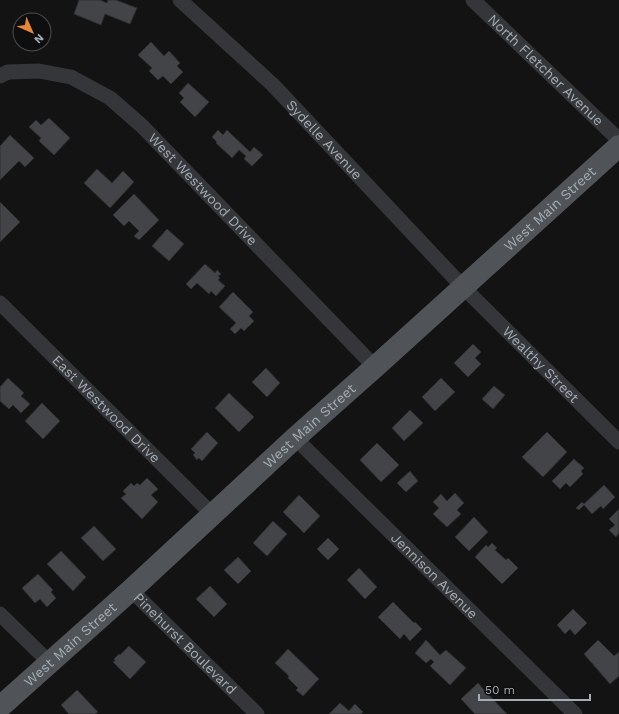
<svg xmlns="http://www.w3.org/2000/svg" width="619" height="714" viewBox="0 0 619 714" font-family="'Work Sans',sans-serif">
  <rect width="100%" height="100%" fill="#131314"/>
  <g fill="#424447" stroke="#2d2e30">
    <polygon points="79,0 100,0 107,3 108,0 116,0 137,8 130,24 105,14 101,25 74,14"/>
    <polygon points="151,42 164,56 169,51 180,63 177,66 183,72 171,84 163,76 158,80 149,71 152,68 138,55"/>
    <polygon points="188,83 209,102 195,117 180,102 184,98 179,93"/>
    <polygon points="49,118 70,138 54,155 39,141 41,138 29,127 36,120 41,125"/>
    <polygon points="218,130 223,135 227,130 250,152 254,147 263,155 252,166 244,159 246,156 239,150 232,158 216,143 217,142 212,137"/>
    <polygon points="10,135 34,158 25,167 19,161 0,180 0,146"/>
    <polygon points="97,169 112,183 123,171 134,182 110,208 84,183"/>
    <polygon points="134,194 159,220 139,240 134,236 139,231 129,221 124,226 113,215"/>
    <polygon points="0,202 20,222 0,242"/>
    <polygon points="167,229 184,244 169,261 152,246"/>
    <polygon points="205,264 215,273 217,270 221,274 218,276 220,278 218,280 225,286 216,296 211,291 209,294 197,283 191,289 186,284"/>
    <polygon points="233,292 253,312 249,316 254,321 244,331 241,328 235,334 230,329 236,323 219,307"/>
    <polygon points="473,344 481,352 475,358 481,364 468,377 454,363"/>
    <polygon points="266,368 280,383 267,397 252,382"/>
    <polygon points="8,378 24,393 21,396 30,404 21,413 13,405 9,409 0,401 0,387"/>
    <polygon points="441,378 455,392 435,411 422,397"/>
    <polygon points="494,386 505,395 493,409 482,399"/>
    <polygon points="229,393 254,417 239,432 215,408"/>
    <polygon points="42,403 60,421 43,439 25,421"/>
    <polygon points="410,410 423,423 404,441 392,428"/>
    <polygon points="207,432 218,443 202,461 199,458 197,460 193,455 195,453 191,449"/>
    <polygon points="547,432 567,452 543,477 522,457"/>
    <polygon points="377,443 399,465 381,482 360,460"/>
    <polygon points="574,459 584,468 581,471 583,474 570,487 566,483 560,489 552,481"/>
    <polygon points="410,471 418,481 406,492 397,483"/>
    <polygon points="147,478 158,489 151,495 158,502 142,519 121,498 126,494 123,491 131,483 134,486 137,483 140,485"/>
    <polygon points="604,485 615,497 603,509 601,506 592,514 584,505 579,510 576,508 582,502 584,504"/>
    <polygon points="455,493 464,503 457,510 461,514 447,527 433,514 439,508 433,502 441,494 447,501"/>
    <polygon points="299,495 320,516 304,533 283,512"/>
    <polygon points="619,509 619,533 616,537 609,530 615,525 609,519"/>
    <polygon points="474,517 488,532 469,551 455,537"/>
    <polygon points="273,521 287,534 267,556 253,543"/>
    <polygon points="94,526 116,549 103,561 81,538"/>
    <polygon points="328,538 339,549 328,560 317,549"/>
    <polygon points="492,543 497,548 495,550 506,560 508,558 518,568 502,584 475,557 486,545 488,547"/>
    <polygon points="61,551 86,577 73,591 47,564"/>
    <polygon points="238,557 251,571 238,584 224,570"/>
    <polygon points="359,568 377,587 365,599 347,580"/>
    <polygon points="38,574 53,590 51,592 56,598 47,607 40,599 35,603 22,588"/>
    <polygon points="210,586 227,604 214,617 196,599"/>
    <polygon points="393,602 414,623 415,622 422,629 410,641 404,634 400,639 378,617"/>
    <polygon points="573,609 587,623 575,635 570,629 565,634 557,625"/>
    <polygon points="426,640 440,655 446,650 466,668 450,685 430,666 434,662 431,659 426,663 415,653"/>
    <polygon points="598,640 614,656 619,652 619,676 610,684 584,654"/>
    <polygon points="129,646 146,662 130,679 113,662 115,661 114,659 119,654 120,655"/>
    <polygon points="288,649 319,679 303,696 296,690 298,688 288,678 289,676 275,663"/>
    <polygon points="478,683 484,690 507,714 475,714 461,699"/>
    <polygon points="77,690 98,712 95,714 69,714 61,705"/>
    <polygon points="340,703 349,711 355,704 363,712 360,714 329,714"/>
    <polygon points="340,703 349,711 355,704 363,712 360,714 329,714"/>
  </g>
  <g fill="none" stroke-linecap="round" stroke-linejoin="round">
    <g stroke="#343639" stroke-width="15">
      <path id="s1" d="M180,0L273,85L463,287L619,442"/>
      <path id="s2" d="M473,0L619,140"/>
      <path id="s3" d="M0,76L8,72L39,71L71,77L110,98L142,126L375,367"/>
      <path id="s4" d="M0,303L213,515"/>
      <path id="s5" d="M295,438L575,714"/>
      <path id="s6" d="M131,590L257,714"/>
      <polyline points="0,614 50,663"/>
    </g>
    <path stroke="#505458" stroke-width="22" id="s7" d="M0,707L131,590L295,438L375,367L619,146"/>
  </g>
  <g text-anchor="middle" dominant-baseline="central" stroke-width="3.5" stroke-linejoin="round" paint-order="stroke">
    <g font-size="14" fill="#a5adb4" stroke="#0e0e0f">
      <text stroke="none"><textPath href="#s2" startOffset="101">North Fletcher Avenue</textPath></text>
      <text stroke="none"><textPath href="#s1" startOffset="201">Sydelle Avenue</textPath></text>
      <text stroke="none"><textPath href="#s3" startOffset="247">West Westwood Drive</textPath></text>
      <text stroke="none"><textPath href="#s7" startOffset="742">West Main Street</textPath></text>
      <text stroke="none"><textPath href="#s1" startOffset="513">Wealthy Street</textPath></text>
      <text stroke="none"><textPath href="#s4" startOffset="150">East Westwood Drive</textPath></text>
      <text stroke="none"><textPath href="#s7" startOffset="418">West Main Street</textPath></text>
      <text stroke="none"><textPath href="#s5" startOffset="196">Jennison Avenue</textPath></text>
      <text stroke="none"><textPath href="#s6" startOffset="76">Pinehurst Boulevard</textPath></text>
      <text stroke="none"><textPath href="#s7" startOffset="94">West Main Street</textPath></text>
    </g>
  </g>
  <g transform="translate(32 32) rotate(135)"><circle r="19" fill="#0e0e0f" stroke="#4a4e51"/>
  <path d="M0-3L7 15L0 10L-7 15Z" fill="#e5873b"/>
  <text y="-6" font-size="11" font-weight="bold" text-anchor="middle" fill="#a5adb4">N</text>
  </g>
  <path d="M479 694v6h111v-6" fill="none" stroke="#a5adb4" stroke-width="2"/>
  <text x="485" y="694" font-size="12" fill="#a5adb4" stroke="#0e0e0f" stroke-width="3" paint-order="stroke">50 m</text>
</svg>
